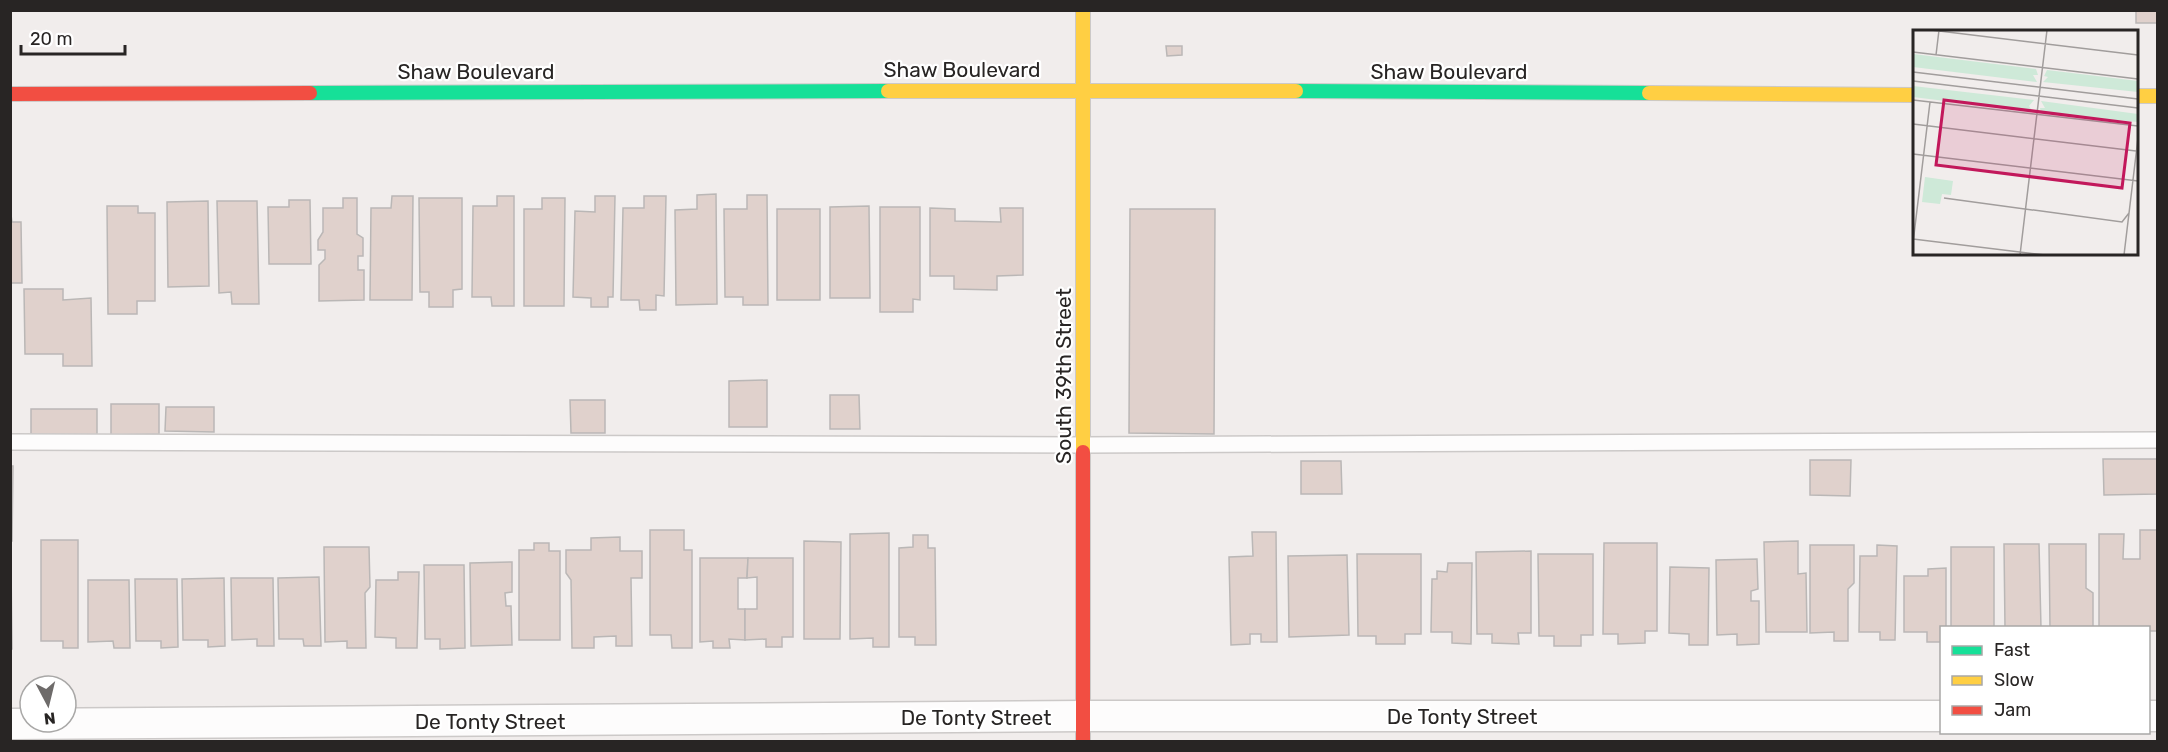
<svg xmlns="http://www.w3.org/2000/svg" width="2168" height="752" viewBox="0 0 2168 752" font-family="Rubik,sans-serif">
  <rect width="100%" height="100%" fill="#f1edec"/>
  <g fill="#e0d1cc" stroke="#bab7b6" stroke-width="1.5">
    <rect x="2136" y="10" width="22" height="13"/>
    <polygon points="1166,46 1182,46 1182,55 1167,56"/>
    <polygon points="716,194 717,304 676,305 675,210 697,209 697,195"/>
    <polygon points="747,195 767,195 768,305 743,305 743,297 725,297 724,209 747,209"/>
    <polygon points="392,196 413,196 412,300 370,300 371,208 391,208"/>
    <polygon points="497,196 514,196 514,306 492,306 491,297 472,297 473,206 497,206"/>
    <polygon points="595,196 615,196 613,297 608,297 608,307 591,307 591,298 573,297 575,211 595,212"/>
    <polygon points="644,196 666,196 664,296 656,295 656,310 640,310 639,300 621,300 623,208 644,208"/>
    <polygon points="343,198 357,198 357,234 363,238 363,256 358,256 358,270 364,270 364,300 319,301 319,265 325,259 325,250 318,250 318,240 323,232 323,208 343,208"/>
    <polygon points="419,198 462,198 462,289 453,290 453,307 429,307 429,292 420,292"/>
    <polygon points="542,198 565,198 564,306 524,306 524,209 542,209"/>
    <polygon points="289,200 310,200 311,264 269,264 268,207 289,207"/>
    <polygon points="208,201 209,286 168,287 167,202"/>
    <polygon points="217,201 257,201 259,304 232,304 231,292 219,293"/>
    <polygon points="107,206 138,206 138,213 155,213 155,301 137,301 137,314 108,314"/>
    <polygon points="869,206 870,298 830,298 830,207"/>
    <polygon points="880,207 920,207 920,300 913,299 913,312 880,312"/>
    <polygon points="10,208 12,222 21,222 22,283 10,283"/>
    <polygon points="930,208 955,209 955,221 1001,222 1000,208 1023,208 1023,275 997,276 997,290 954,289 954,276 930,276"/>
    <rect x="777" y="209" width="43" height="91"/>
    <polygon points="1130,209 1215,209 1214,434 1129,433"/>
    <polygon points="24,289 63,289 63,300 91,298 92,366 63,366 63,354 25,354"/>
    <polygon points="767,380 767,427 729,427 729,381"/>
    <polygon points="830,395 859,395 860,429 830,429"/>
    <polygon points="570,400 605,400 605,433 571,433"/>
    <polygon points="111,404 159,404 159,434 111,435"/>
    <polygon points="166,407 214,407 214,432 165,431"/>
    <rect x="31" y="409" width="66" height="27"/>
    <polygon points="2103,459 2157,459 2157,494 2104,495"/>
    <polygon points="1810,460 1851,460 1850,496 1810,495"/>
    <polygon points="1301,461 1341,461 1342,494 1301,494"/>
    <polygon points="10,466 13,466 12,541 10,541"/>
    <polygon points="650,530 684,530 684,550 692,550 692,648 672,648 671,635 650,635"/>
    <polygon points="2140,530 2157,530 2158,631 2149,631 2149,645 2148,628 2099,628 2099,534 2124,534 2123,559 2140,559"/>
    <polygon points="1252,532 1276,532 1277,642 1261,642 1261,634 1250,634 1250,644 1231,645 1229,557 1253,556"/>
    <polygon points="889,533 889,647 873,647 873,638 850,639 850,534"/>
    <polygon points="913,535 928,535 928,548 935,548 936,645 915,645 915,637 899,637 899,548 913,547"/>
    <polygon points="620,537 620,551 642,551 642,578 631,578 632,646 616,646 616,636 594,637 594,648 572,648 571,580 566,573 566,550 591,550 591,538"/>
    <polygon points="41,540 78,540 78,648 63,648 63,641 41,641"/>
    <polygon points="804,541 841,542 840,639 804,639"/>
    <polygon points="1798,541 1798,574 1806,573 1807,632 1766,632 1764,542"/>
    <polygon points="534,543 549,543 549,551 560,551 560,640 519,640 519,550 534,550"/>
    <polygon points="1604,543 1657,543 1657,631 1645,631 1645,643 1618,644 1618,634 1603,634"/>
    <polygon points="2004,544 2039,544 2041,628 2005,628"/>
    <polygon points="2049,544 2086,544 2086,588 2093,593 2093,628 2050,628"/>
    <polygon points="1810,545 1854,545 1854,583 1848,589 1848,641 1834,641 1834,632 1810,633"/>
    <polygon points="1877,545 1897,546 1895,640 1880,640 1880,632 1859,632 1860,556 1877,556"/>
    <polygon points="324,547 369,547 370,587 365,593 366,648 347,648 347,641 325,642"/>
    <rect x="1951" y="547" width="43" height="81"/>
    <polygon points="1531,551 1531,633 1518,633 1519,644 1492,643 1492,634 1477,634 1476,552"/>
    <polygon points="1357,554 1421,554 1421,634 1405,634 1405,644 1376,644 1376,636 1358,636"/>
    <polygon points="1538,554 1593,554 1593,635 1581,635 1581,646 1554,646 1554,636 1539,636"/>
    <polygon points="1347,555 1349,635 1289,637 1288,556"/>
    <polygon points="700,558 748,558 747,578 738,578 738,609 745,609 745,640 729,639 730,648 713,648 713,641 700,642"/>
    <polygon points="748,558 793,558 793,637 782,637 782,647 766,647 766,639 745,640 745,609 757,609 757,577 747,578"/>
    <polygon points="1757,559 1758,589 1751,591 1751,601 1759,601 1759,644 1737,645 1737,634 1717,635 1716,560"/>
    <polygon points="512,562 512,592 505,593 506,606 511,606 512,645 471,646 470,563"/>
    <polygon points="1448,563 1472,563 1471,644 1452,643 1452,632 1431,632 1432,579 1437,579 1437,571 1447,572"/>
    <polygon points="11,565 12,649 10,649 10,566"/>
    <polygon points="424,565 464,565 465,648 440,649 440,639 425,639"/>
    <polygon points="1670,567 1709,568 1708,645 1689,645 1689,634 1669,633"/>
    <polygon points="1946,568 1946,628 1942,628 1942,642 1927,642 1927,632 1904,632 1904,576 1928,576 1928,569"/>
    <polygon points="398,572 419,572 417,648 396,648 396,638 375,637 376,580 398,580"/>
    <polygon points="319,577 321,646 304,646 303,639 279,639 278,578"/>
    <polygon points="224,578 225,646 208,647 208,640 183,640 182,579"/>
    <polygon points="231,578 273,578 274,646 257,646 257,639 232,640"/>
    <polygon points="135,579 177,579 178,647 161,648 161,641 136,641"/>
    <polygon points="88,580 129,580 130,648 114,648 113,641 88,642"/>
  </g>
  <g fill="none" stroke-linecap="round" stroke-linejoin="round">
    <g stroke="#ccc9c8" stroke-width="18">
      <polyline id="lane" points="10,442 1084,445 2158,440"/>
    </g>
    <g stroke="#ccc9c8" stroke-width="33">
      <g id="street">
        <polyline points="2148,716 2158,716"/>
        <polyline points="10,724 1083,716 1942,716"/>
      </g>
    </g>
    <g stroke="#ccc9c8" stroke-width="16">
      <g id="fast">
        <polyline points="1296,91 1649,93"/>
        <polyline points="310,93 888,91"/>
      </g>
    </g>
    <g stroke="#ccc9c8" stroke-width="16">
      <g id="slow">
        <polyline points="1083,10 1083,452"/>
        <polyline points="888,91 1296,91"/>
        <polyline points="1649,93 1914,95"/>
        <polyline points="2136,96 2158,96"/>
      </g>
    </g>
    <g stroke="#ccc9c8" stroke-width="16">
      <g id="jam">
        <polyline points="10,94 310,93"/>
        <polyline points="1083,452 1083,742"/>
      </g>
    </g>
    <use href="#lane" stroke="#fdfcfc" stroke-width="15"/>
    <use href="#street" stroke="#fdfcfc" stroke-width="30"/>
    <use href="#fast" stroke="#16e098" stroke-width="14"/>
    <use href="#slow" stroke="#ffcf43" stroke-width="14"/>
    <use href="#jam" stroke="#f24e42" stroke-width="14"/>
  </g>
  <g text-anchor="middle" dominant-baseline="central" stroke-width="4.5" stroke-linejoin="round" paint-order="stroke">
    <g font-size="21" fill="#282524" stroke="#fff">
      <text x="962" y="69">Shaw Boulevard</text>
      <text x="476" y="71">Shaw Boulevard</text>
      <text x="1449" y="71">Shaw Boulevard</text>
      <text transform="translate(1063 376) rotate(-90)">South 39th Street</text>
      <text x="1462" y="716">De Tonty Street</text>
      <text x="976" y="717">De Tonty Street</text>
      <text x="490" y="721">De Tonty Street</text>
    </g>
  </g>
  <g transform="translate(1913 30)">
    <rect width="225" height="225" fill="#f1edec"/>
    <path d="M0,24L123,39L125,45H120L124,52L0,37ZM134,40L225,51V62L130,52L135,47L131,46ZM0,56L121,70L116,76L120,82L0,67ZM128,71L225,84V92L128,83L127,78H132ZM12,147L40,151L38,165L29,164L27,174L9,172Z" fill="#cee9d8"/>
    <path fill="none" stroke="#a19d9c" stroke-width="1.5" d="M18,0L225,25M0,22L225,49M23,25L26,0M0,42L225,69M0,51L225,78M0,70L225,96M0,94L223,121M0,124L225,151M31,168L209,192L216,183M0,209L132,225M0,213L17,72M107,225L134,0M211,225L225,108"/>
    <path fill="#c2185b" fill-opacity="0.15" stroke="#c2185b" stroke-width="3" d="M31,70L217,93L209,158L23,135Z"/>
    <rect width="225" height="225" fill="none" stroke="#282524" stroke-width="3"/>
  </g>
  <rect width="2168" height="752" fill="none" stroke="#282524" stroke-width="24"/>
  <rect x="1940" y="626" width="210" height="108" fill="#ffffff" stroke="#a9a8a7" stroke-width="1.5"/>
  <rect x="1952" y="646" width="30" height="9" fill="#16e098" stroke="#a9a8a7" stroke-width="1.5"/>
  <text x="1994" y="656" font-size="18" fill="#282524">Fast</text>
  <rect x="1952" y="676" width="30" height="9" fill="#ffcf43" stroke="#a9a8a7" stroke-width="1.5"/>
  <text x="1994" y="686" font-size="18" fill="#282524">Slow</text>
  <rect x="1952" y="706" width="30" height="9" fill="#f24e42" stroke="#a9a8a7" stroke-width="1.5"/>
  <text x="1994" y="716" font-size="18" fill="#282524">Jam</text>
  <g transform="translate(48 704) rotate(173)"><circle r="28" fill="#ffffff" stroke="#a9a8a7" stroke-width="1.5"/>
  <path d="M0-4.5L10 22L0 15L-10 22Z" fill="#6e6b6a"/>
  <text y="-9" font-size="16" font-weight="bold" text-anchor="middle" fill="#282524">N</text>
  </g>
  <path d="M21 45v9h104v-9" fill="none" stroke="#282524" stroke-width="3"/>
  <text x="30" y="45" font-size="18" fill="#282524" stroke="#ffffff" stroke-width="4.5" paint-order="stroke">20 m</text>
</svg>
